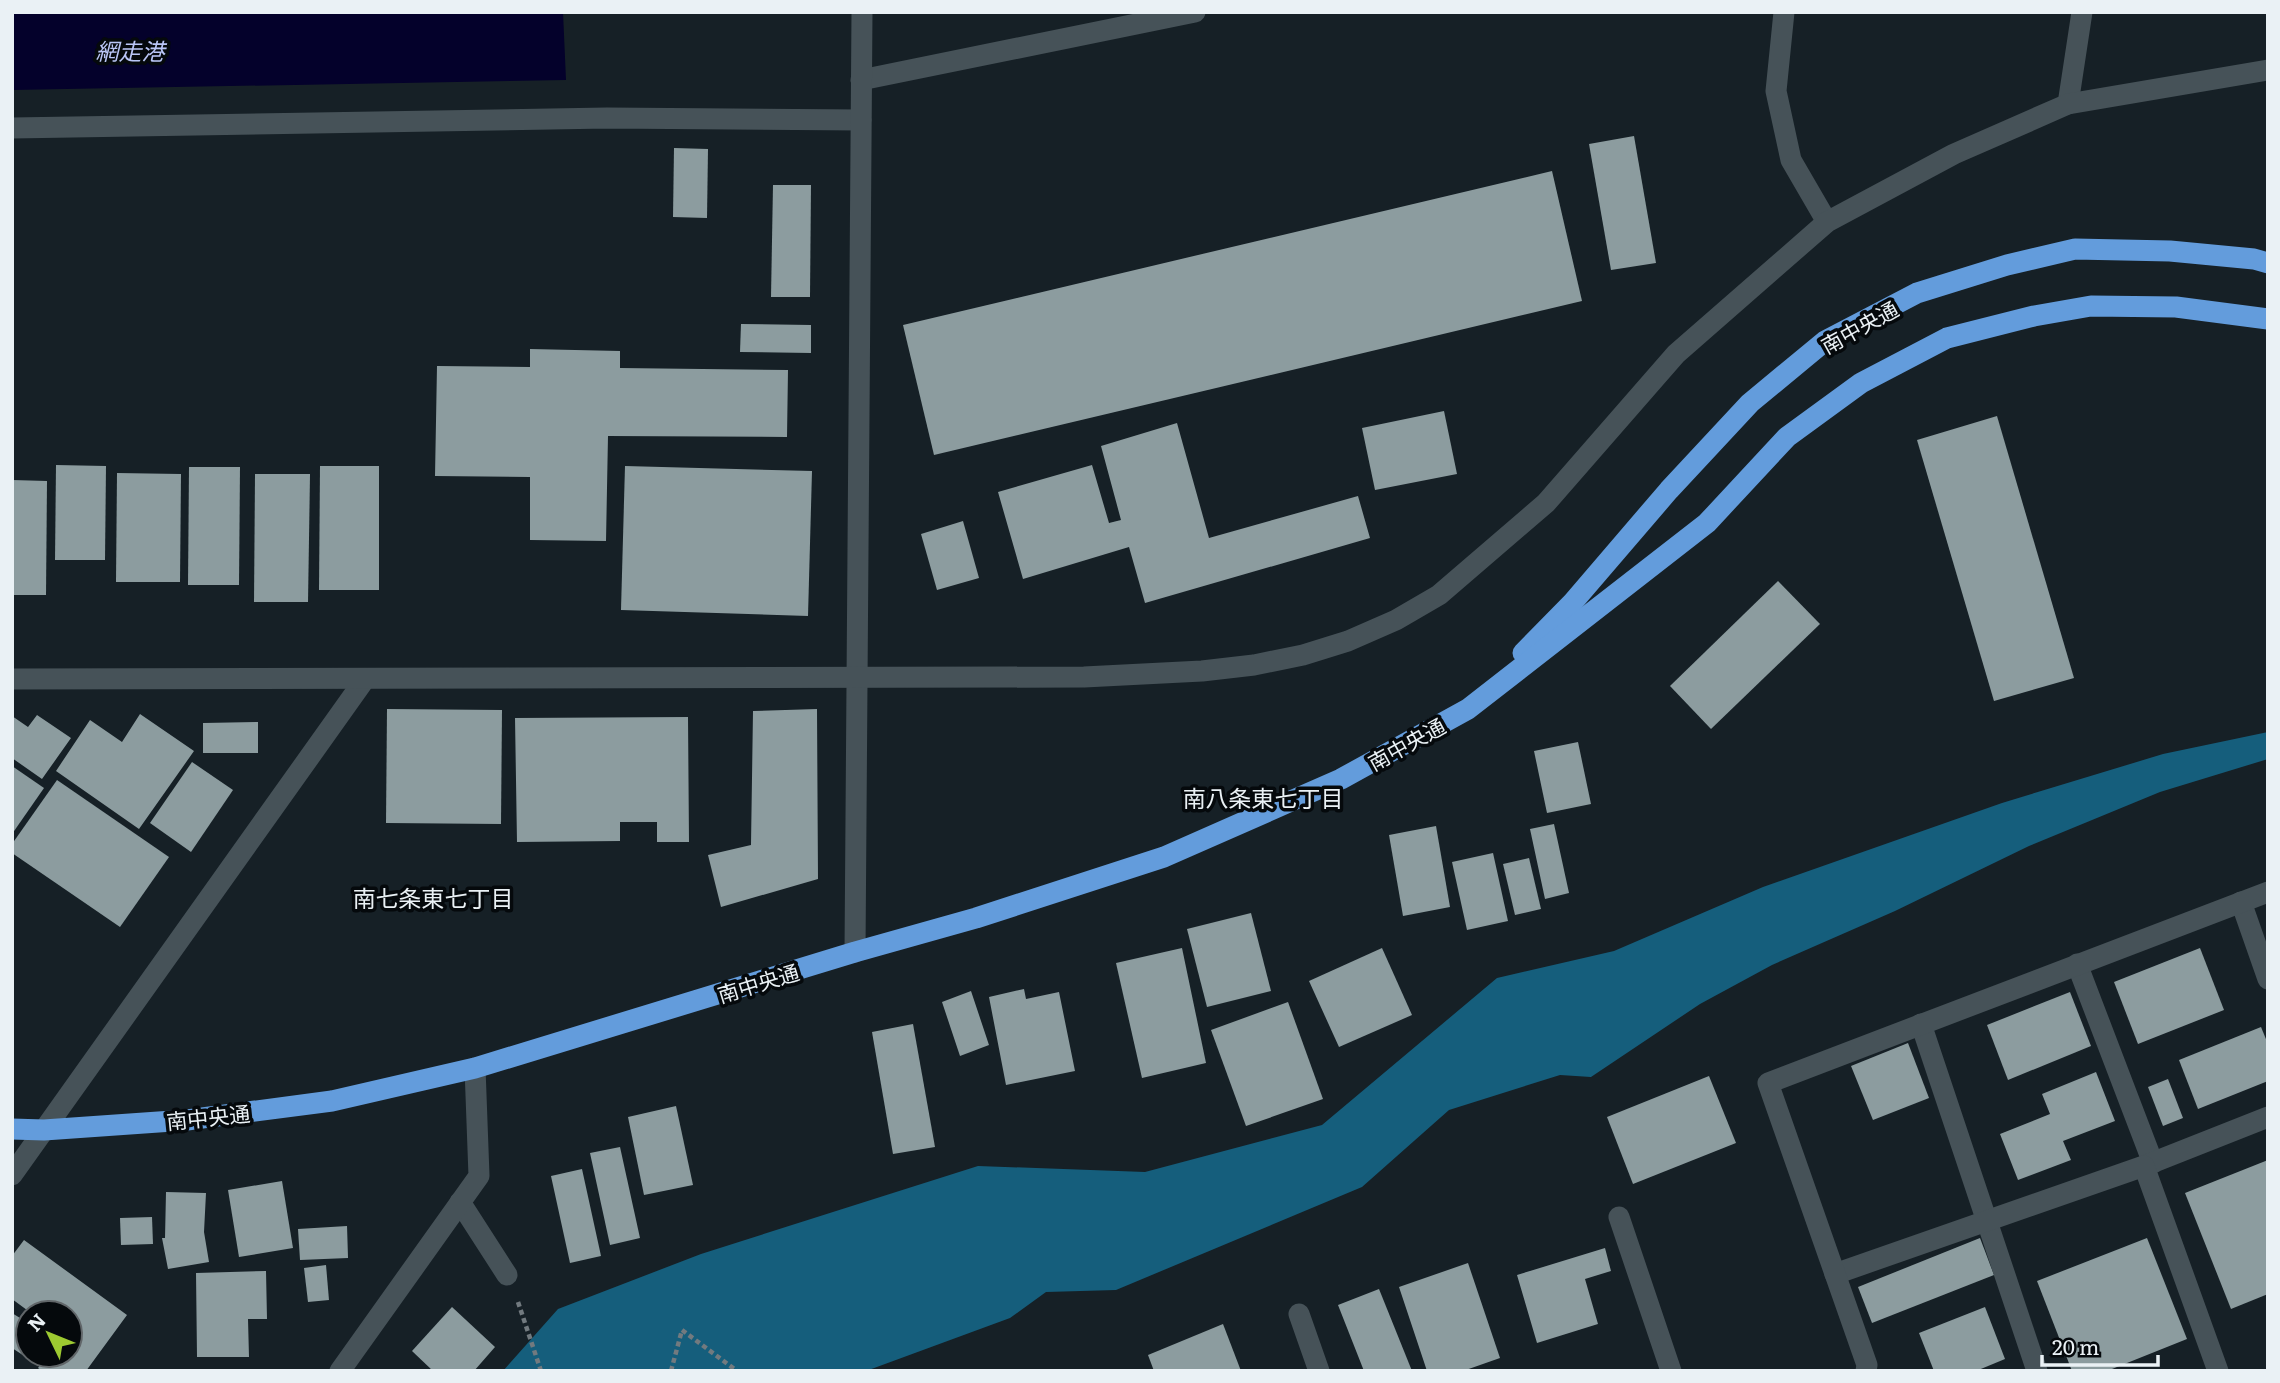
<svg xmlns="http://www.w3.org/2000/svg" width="2280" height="1383" viewBox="0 0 2280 1383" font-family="Literata,'Noto Sans JP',serif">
  <rect width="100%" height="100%" fill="#162026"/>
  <polygon fill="#155e7c" points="2268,732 2268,759 2160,792 2029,846 1895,911 1772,965 1700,1004 1591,1077 1560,1075 1449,1110 1362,1187 1116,1290 1046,1292 1010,1318 866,1371 503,1371 558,1309 701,1254 978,1166 1145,1172 1322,1125 1497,978 1614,951 1763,887 2002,803 2163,754"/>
  <polygon fill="#04012b" points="12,12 563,12 566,80 12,90"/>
  <g fill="#8c9c9f">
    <polygon points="1634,136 1656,263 1611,270 1589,144"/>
    <polygon points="674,148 708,149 707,218 673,217"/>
    <polygon points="1552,171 1582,301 934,455 903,325"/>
    <polygon points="773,185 811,185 810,297 771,297"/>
    <polygon points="741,324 811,325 811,353 740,352"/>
    <polygon points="530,349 620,351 620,368 788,370 787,437 608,436 606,541 530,540 530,477 435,476 437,366 530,367"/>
    <polygon points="1444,411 1457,474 1375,490 1362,428"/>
    <polygon points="1997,416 2074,678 1994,701 1917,440"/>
    <polygon points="1177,423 1209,538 1358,496 1370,538 1145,603 1129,547 1023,579 998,492 1092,465 1109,523 1121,520 1101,446"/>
    <polygon points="56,465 106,466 105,560 55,560"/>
    <polygon points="320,466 379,466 379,590 319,590"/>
    <polygon points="625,466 812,471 808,616 621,610"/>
    <polygon points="189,467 240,467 239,585 188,585"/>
    <polygon points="117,473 181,474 180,582 116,582"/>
    <polygon points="255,474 310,474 308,602 254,602"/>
    <polygon points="12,480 47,481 46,595 12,595"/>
    <polygon points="963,521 979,578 937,590 921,534"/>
    <polygon points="1778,581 1820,624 1711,729 1670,686"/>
    <polygon points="387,709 502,710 501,824 386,823"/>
    <polygon points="817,709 818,879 721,907 708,855 751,845 753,711"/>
    <polygon points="140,714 194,751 139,829 56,771 90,720 122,742"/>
    <polygon points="37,715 71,738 42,779 12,758 12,716 28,727"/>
    <polygon points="688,717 689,842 657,842 657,822 620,822 620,841 517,842 515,718"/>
    <polygon points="258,722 258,753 203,753 203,723"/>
    <polygon points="1578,742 1591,804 1547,813 1534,751"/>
    <polygon points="192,762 233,790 191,852 150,823"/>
    <polygon points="12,766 44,788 12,834"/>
    <polygon points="57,780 169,857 120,927 12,853 12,844"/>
    <polygon points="1554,824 1569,893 1545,899 1530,829"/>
    <polygon points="1436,826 1450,907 1403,916 1389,835"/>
    <polygon points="1493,853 1508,921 1467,930 1452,862"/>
    <polygon points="1529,858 1541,909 1515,915 1503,864"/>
    <polygon points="1251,913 1271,991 1207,1007 1187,929"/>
    <polygon points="1182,948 1206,1063 1142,1078 1116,963"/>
    <polygon points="1382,948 1412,1015 1339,1047 1309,981"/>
    <polygon points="2200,948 2224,1010 2138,1044 2114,982"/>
    <polygon points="1024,989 1026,999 1059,992 1075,1071 1006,1085 989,997"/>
    <polygon points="971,991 989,1045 960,1056 942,1002"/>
    <polygon points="2070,992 2091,1046 2008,1080 1987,1025"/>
    <polygon points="1288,1002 1323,1099 1246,1126 1211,1030"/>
    <polygon points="913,1024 935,1147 893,1154 872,1032"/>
    <polygon points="2261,1027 2268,1044 2268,1081 2198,1109 2179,1060"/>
    <polygon points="1908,1043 1929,1098 1873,1120 1851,1066"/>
    <polygon points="2096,1072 2115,1121 2063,1141 2071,1160 2018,1180 2000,1134 2050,1114 2042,1094"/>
    <polygon points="1709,1076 1736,1143 1633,1184 1607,1117"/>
    <polygon points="2168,1079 2183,1118 2163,1126 2148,1087"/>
    <polygon points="676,1106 693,1185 644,1195 628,1117"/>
    <polygon points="620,1147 640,1238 610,1245 590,1153"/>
    <polygon points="2268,1160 2268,1294 2231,1309 2185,1193"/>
    <polygon points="582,1169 601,1256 570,1263 551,1176"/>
    <polygon points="282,1181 293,1248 239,1257 228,1190"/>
    <polygon points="166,1192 206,1193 204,1232 209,1262 168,1269 162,1238 165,1238"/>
    <polygon points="152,1217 153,1244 121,1245 120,1218"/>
    <polygon points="347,1226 348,1258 300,1260 298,1229"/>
    <polygon points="1980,1238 1994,1275 1872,1323 1858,1287"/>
    <polygon points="2147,1238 2187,1339 2107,1371 2072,1371 2037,1281"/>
    <polygon points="24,1240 127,1315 86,1371 42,1371 38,1368 47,1355 70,1355 70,1313 31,1313 12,1299 12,1256"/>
    <polygon points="1605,1248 1611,1271 1585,1279 1598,1324 1537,1343 1517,1275"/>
    <polygon points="1468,1263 1500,1358 1463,1371 1427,1371 1399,1287"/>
    <polygon points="326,1265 329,1300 308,1302 304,1268"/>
    <polygon points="266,1271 267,1319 248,1319 249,1357 197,1357 196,1273"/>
    <polygon points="1379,1289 1412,1371 1364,1371 1338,1305"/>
    <polygon points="452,1307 495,1347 474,1371 433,1371 412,1351"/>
    <polygon points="1985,1307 2005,1359 1976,1371 1934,1371 1919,1333"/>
    <polygon points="12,1313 28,1323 28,1355 36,1355 32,1361 12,1348"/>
    <polygon points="1223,1324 1241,1371 1154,1371 1148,1355"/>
  </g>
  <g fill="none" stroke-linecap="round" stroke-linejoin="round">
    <g stroke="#727a7f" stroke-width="4.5" stroke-dasharray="5 3.5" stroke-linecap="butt">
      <polyline points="518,1302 541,1371"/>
      <polyline points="671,1371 682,1330 737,1371"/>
    </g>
    <g stroke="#465258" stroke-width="21">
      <polyline points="1784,12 1776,91 1791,160 1827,222"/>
      <polyline points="861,80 1195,12"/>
      <polyline points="2068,104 2082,12"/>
      <polyline points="12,128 607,118 861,120"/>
      <polyline points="2241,902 2268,979"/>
      <polyline points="855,952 862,12"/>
      <polyline points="2077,964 2153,1163"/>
      <polyline points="1921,1024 2037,1371"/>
      <polyline points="2144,1166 2268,1117"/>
      <polyline points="12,1175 365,679"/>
      <polyline points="460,1202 507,1275"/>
      <polyline points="1619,1217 1671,1371"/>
      <polyline points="1835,1274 2144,1166 2218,1371"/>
      <polyline points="1299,1314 1319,1371"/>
      <polyline points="1866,1371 1867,1365 1768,1083 2268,892"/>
    </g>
    <g stroke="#465258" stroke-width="21">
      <polyline points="12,679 1084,677 1202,671 1254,665 1303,655 1348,641 1396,620 1439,595 1546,503 1676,354 1827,222 1954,154 2068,104 2268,70"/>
      <polyline points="340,1371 479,1176 475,1068"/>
    </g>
    <g stroke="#639cdc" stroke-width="21">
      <polyline points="1523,653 1573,602 1669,490 1750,403 1825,341 1917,293 2007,265 2075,249 2170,251 2254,259 2268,263"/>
      <polyline points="12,1129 44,1130 187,1120 332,1101 475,1068 855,952 976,918 1164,857 1341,779 1468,709 1707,523 1787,437 1861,383 1947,338 2034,316 2091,306 2176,307 2268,319"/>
    </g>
  </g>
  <g text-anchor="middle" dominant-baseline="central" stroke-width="7" stroke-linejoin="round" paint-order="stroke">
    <g font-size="21" fill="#eaf1f5" stroke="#05090c">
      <text transform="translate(1859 326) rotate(-29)">南中央通</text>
      <text transform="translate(1406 743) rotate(-29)">南中央通</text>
      <text transform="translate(758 982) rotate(-17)">南中央通</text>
      <text transform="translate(208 1116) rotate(-6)">南中央通</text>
    </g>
    <g font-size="23" font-style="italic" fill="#bac6f6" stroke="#05090c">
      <text x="130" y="50">網走港</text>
    </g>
    <g font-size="23" fill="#eaf1f5" stroke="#05090c">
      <text x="1263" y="797">南八条東七丁目</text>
      <text x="433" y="897">南七条東七丁目</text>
    </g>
  </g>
  <rect width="2280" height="1383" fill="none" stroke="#eaf1f5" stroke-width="28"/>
  <g transform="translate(49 1334) rotate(313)"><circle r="33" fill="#05090c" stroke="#616669" stroke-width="2"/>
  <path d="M0-5L12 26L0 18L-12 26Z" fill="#9dca31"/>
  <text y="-10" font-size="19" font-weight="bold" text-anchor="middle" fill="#eaf1f5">N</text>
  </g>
  <path d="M2042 1355v10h116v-10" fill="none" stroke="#eaf1f5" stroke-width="3.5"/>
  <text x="2052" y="1355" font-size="21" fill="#eaf1f5" stroke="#05090c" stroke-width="5" paint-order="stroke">20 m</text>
</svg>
